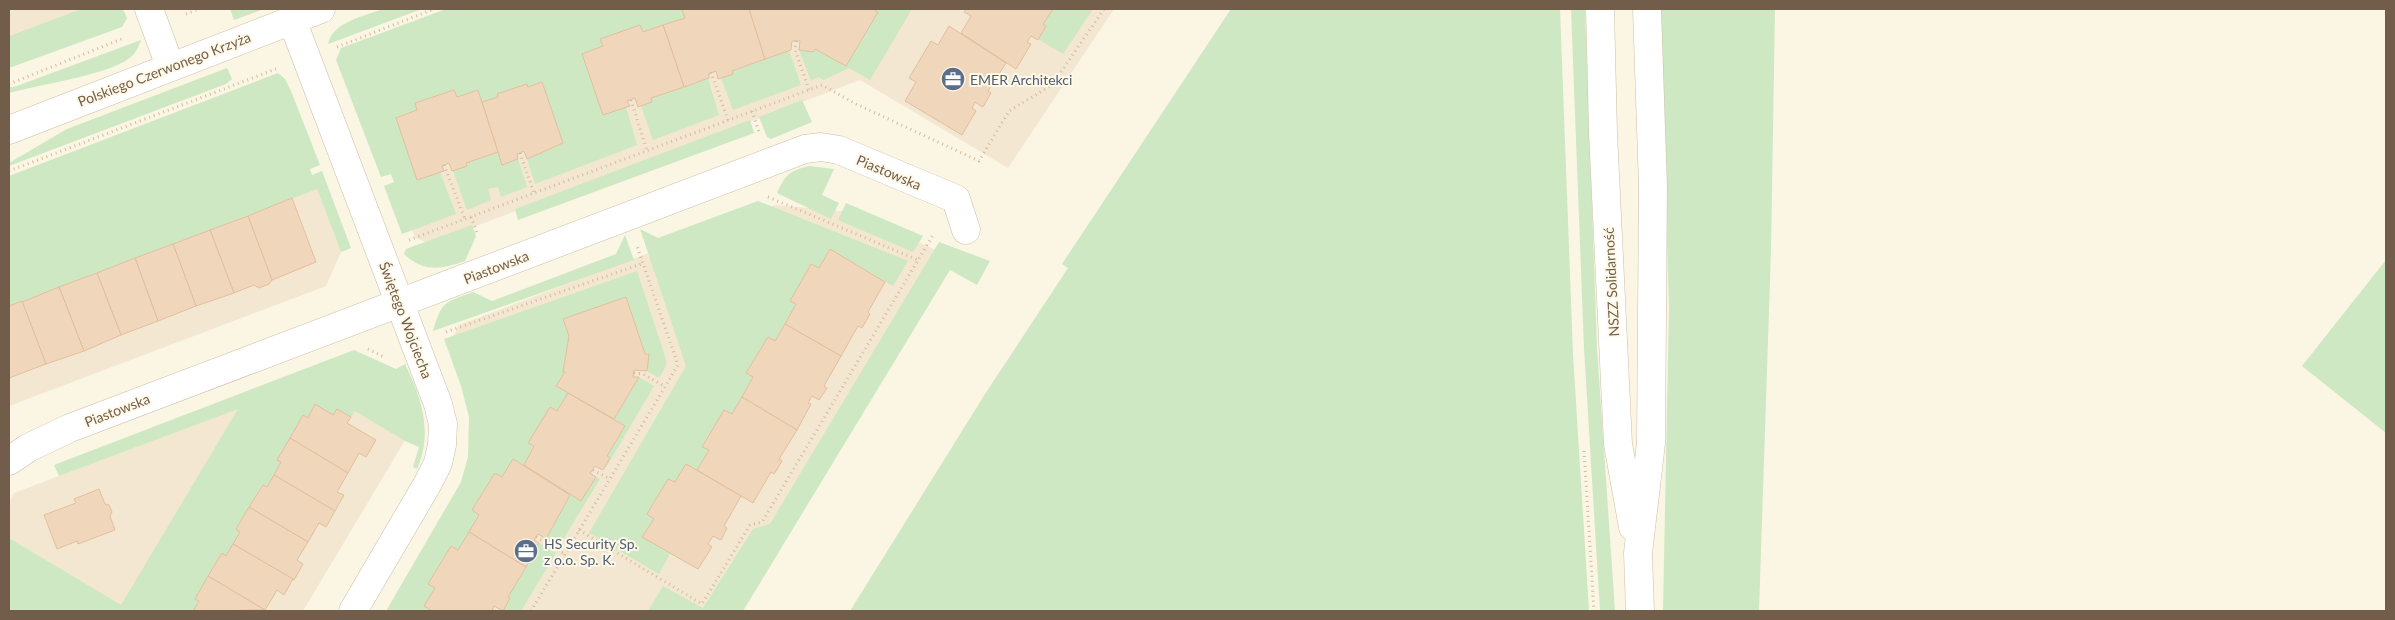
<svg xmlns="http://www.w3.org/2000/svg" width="2395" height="620" viewBox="0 0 2395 620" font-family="Lato,sans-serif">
  <rect width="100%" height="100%" fill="#fbf5e3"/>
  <g fill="#f3e7d2">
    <polygon points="9,9 81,9 9,36"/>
    <polygon points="568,9 1114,9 1008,168 860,80 429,244 415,237 358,88"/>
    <polygon points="310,170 341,252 326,286 9,406 9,221"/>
    <polygon points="775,205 852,212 949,256 712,611 402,611 497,452 453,337 459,325"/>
    <polygon points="355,364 410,432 303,611 118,611 121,606 9,538 9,503 14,493"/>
  </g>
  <g fill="#cde8c2">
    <polygon points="81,9 123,9 127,18 122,27 9,68 9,36"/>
    <polygon points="230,9 264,9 234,20"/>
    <path d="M383,9H422L328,44C332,22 365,16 383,9Z"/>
    <polygon points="446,9 687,9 683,11 685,18 643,32 640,25 601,39 603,46 582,54 603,115 626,107 637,145 535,184 527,159 563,143 542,82 528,87 527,84 497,94 498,97 482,102 478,90 457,97 454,90 415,103 417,110 397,118 417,180 440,172 456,214 402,234 384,186 394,182 391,174 381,177 336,60 341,48"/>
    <polygon points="873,9 912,9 870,80 849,68 824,80 819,77 811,81 799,50 813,52 815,49 846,66 878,12"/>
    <polygon points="1053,9 1093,9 1063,54 1038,39 1046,26 1043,24"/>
    <polygon points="1231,9 1560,9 1573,354 1589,611 850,611 985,394 1068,268 1062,264"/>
    <polygon points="1571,9 1585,9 1597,348 1615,611 1600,611 1584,348"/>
    <polygon points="1660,9 1775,9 1771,250 1759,611 1663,611 1669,309"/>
    <path d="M141,40C138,48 135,55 128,59C107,75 37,85 9,93V87H14Z"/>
    <polygon points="789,50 801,85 733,110 721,78 732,71"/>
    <polygon points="227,68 232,79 226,84 9,166 9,163 67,129"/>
    <polygon points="278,73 285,79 291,91 320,165 310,169 312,175 322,171 351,248 341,252 317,189 9,306 9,176"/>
    <polygon points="708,79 719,115 653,140 641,106 652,102 651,98"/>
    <polygon points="802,100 812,122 771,139 767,137 759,117"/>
    <polygon points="750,120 754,133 518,220 515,209"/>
    <polygon points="498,152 503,165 518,159 527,187 501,197 498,187 488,189 491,200 467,210 453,171 466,166 466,163"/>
    <path d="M809,166L834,169L822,195L839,203L831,219L777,193C786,174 789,171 809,166Z"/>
    <polygon points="758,201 908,261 893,286 830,249 819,268 811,264 791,301 796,304 775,341 768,337 746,373 753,377 732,414 724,410 702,446 709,450 697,470 675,482 668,479 647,514 654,519 642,537 670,554 659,574 589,533 686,366 640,229 658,238"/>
    <polygon points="846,203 923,236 913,252 838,220"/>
    <path d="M472,225L476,236L465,261C442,269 424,273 404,254L406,249Z"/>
    <path d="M625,235L634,260L433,331C442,300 445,303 473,292L492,301L616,254Z"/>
    <polygon points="939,242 990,261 977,285 950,270 743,611 648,611 663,586 703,608 753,529 770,524"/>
    <polygon points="2386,260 2386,433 2302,366"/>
    <polygon points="637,271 666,359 666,366 659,378 647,371 649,354 563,319 569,336 563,371 565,372 557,386 568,393 557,411 550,407 529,443 534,446 524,465 513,459 502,477 495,474 472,510 479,515 458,550 451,546 428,583 435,588 424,606 432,611 386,611 461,482 468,457 469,417 461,386 444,339"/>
    <path d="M354,350L396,369L405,364C422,398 433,433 417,469L413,467L419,447L405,441L355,411L351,417L337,409L333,415L315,404L308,418L303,416L277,460L281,462L267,487L262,485L236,529L240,532L226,556L222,554L195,598L199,601L193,611H9V538L121,605L238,409L59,476L54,465Z"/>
    <polygon points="639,377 654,386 604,471 610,458 607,456 625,426 614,419"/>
    <polygon points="596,477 600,479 559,546 546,539 570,495 581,501"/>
    <polygon points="539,543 556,553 521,611 503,611 510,598 508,597"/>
  </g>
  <g fill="#f0d7bc" stroke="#e2bf9d">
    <polygon points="687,9 749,9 765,59 732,71 733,74 718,79 716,71 709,74 709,78 684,87 663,25 685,18 682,10"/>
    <polygon points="749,9 873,9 878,12 846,66 815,49 813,52 799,50 800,41 792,41 791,50 765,59"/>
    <polygon points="966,9 1053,9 1043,24 1046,26 1038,40 1031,36 1027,42 1031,44 1016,69 961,33 971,16 964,12"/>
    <polygon points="640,25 643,32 663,25 684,87 651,98 652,102 638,107 635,98 627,101 630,106 603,115 582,54 603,46 600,39"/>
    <polygon points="949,26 1006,63 988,91 991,93 983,107 975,102 972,108 976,111 962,135 905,101 916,82 909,78 931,41 938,45"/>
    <polygon points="542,82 563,143 527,159 524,151 520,153 517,154 518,159 502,165 482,102 498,97 497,94 527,84 528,87"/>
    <polygon points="454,90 457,97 478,90 498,152 466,163 467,166 452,171 449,163 442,166 444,171 417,180 396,118 417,110 415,103"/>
    <polygon points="292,198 316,262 272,280 248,216"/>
    <polygon points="248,216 272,280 269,284 259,288 254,285 234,293 210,230"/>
    <polygon points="210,230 234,293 196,306 173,244"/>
    <polygon points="173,244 196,306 158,321 135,258"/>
    <polygon points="830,249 885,282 868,312 870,314 862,328 858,326 841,356 785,324 796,304 790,301 811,264 819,268"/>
    <polygon points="135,258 158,321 121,335 97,273"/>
    <polygon points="97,273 121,335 84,351 59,287"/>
    <polygon points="59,287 84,351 46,364 22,302"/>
    <polygon points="626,297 645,354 649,354 647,371 634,370 633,377 639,377 614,419 556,386 565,372 563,372 569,336 563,319"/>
    <polygon points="22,301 46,364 9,378 9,306"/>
    <polygon points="785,324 841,356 824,386 827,388 819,400 812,396 808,403 811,404 797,430 742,397 753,377 746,373 768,337 775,341"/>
    <polygon points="568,393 625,426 607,456 610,458 603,470 595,466 590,473 596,477 581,501 524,465 534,446 528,443 550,407 557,411"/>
    <polygon points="742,397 797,430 779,459 782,461 776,471 774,474 771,472 753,503 697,470 709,450 702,447 724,410 732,414"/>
    <polygon points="315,404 333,415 337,409 351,417 347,423 376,440 366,457 359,453 348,473 290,438 303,415 308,418"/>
    <polygon points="290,438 348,473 337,492 344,495 335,511 274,475 281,462 277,460"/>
    <polygon points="513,459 570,495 546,539 538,534 534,540 539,543 526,567 469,532 479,515 472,510 495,473 502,477"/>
    <polygon points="686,464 741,496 724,526 727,528 721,540 713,536 708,544 712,547 698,569 642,537 654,519 647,514 668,479 675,482"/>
    <polygon points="274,475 335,511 326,527 319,523 308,542 249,507 263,485 267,487"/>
    <polygon points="99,489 105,504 109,505 112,512 110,516 115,530 78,544 77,541 57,549 44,515 76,503 74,499"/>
    <polygon points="249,507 308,542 297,560 303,564 294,580 233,544 240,532 236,529"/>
    <polygon points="469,532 526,567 508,597 510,598 503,611 494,606 492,611 432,611 424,606 435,588 428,584 451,546 458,550"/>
    <polygon points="233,544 293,579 284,595 277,590 265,610 208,576 222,553 226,556"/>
    <polygon points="208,576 265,610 193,611 199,601 195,599"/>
  </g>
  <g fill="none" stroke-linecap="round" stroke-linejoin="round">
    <g stroke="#ccbdaa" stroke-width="29">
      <g id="street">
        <polyline points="149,9 170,66"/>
        <polyline points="292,20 438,404 443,424 442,445 438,463 428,483 353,611"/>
        <polyline points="9,461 28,448 70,428 805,149 821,147 839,150 956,199 966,230"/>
      </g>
    </g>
    <g stroke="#cfbea8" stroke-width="29">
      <g id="secondary">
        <polyline points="1600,9 1603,133 1618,444 1633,527"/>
        <polyline points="9,130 321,9"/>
        <polyline points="1640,611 1638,553 1651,443 1653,187 1647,9"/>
      </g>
    </g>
    <g stroke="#d4ba9f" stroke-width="3" stroke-dasharray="1 4" stroke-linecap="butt">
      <polyline points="186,14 199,9"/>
      <polyline points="796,41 795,50 809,90"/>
      <polyline points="337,47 434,9"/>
      <polyline points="711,72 728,120"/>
      <polyline points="9,84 124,38"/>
      <polyline points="631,100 647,151"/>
      <polyline points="752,111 759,132"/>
      <polyline points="520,153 534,193"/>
      <polyline points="444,165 465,219"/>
      <polyline points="9,171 276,69"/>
      <polyline points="768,197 918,260"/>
      <polyline points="471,217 478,235"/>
      <polyline points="409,240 822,85 856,104 979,161 1009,111 1052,85 1104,9"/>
      <polyline points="446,332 644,263"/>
      <polyline points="368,349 384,357"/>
      <polyline points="634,373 643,374 664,386"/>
      <polyline points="1584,451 1594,611"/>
      <polyline points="593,470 610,479"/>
      <polyline points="579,530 702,604 750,525 762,522 933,235"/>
      <polyline points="536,537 565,554"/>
      <polyline points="492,610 495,611"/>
      <polyline points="531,611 678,365 637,246"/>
    </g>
    <use href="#street" stroke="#fff" stroke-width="28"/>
    <use href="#secondary" stroke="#fff" stroke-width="28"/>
  </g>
  <defs>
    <g id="office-disc" transform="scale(1.25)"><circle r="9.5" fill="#5c6f8a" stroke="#fef9e9"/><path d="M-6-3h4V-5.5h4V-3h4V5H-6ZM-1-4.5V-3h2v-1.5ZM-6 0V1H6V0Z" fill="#fff"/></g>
  </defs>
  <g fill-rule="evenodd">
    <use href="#office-disc" x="953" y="79"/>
    <use href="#office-disc" x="526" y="551"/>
  </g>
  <g text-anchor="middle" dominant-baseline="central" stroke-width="4" stroke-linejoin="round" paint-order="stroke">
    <g font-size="14" fill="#725d4a" stroke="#fef9e9">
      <text transform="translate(164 69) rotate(-21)">Polskiego Czerwonego Krzyża</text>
      <text transform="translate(889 172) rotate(23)">Piastowska</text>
      <text transform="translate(496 267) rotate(-21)">Piastowska</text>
      <text transform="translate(1611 282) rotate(-93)">NSZZ Solidarność</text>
      <text transform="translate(406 320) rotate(69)">Świętego Wojciecha</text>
      <text transform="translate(117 410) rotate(-21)">Piastowska</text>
    </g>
    <g font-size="14" fill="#4e5e75" stroke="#fef9e9" text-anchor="start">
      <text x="970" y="79">EMER Architekci</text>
      <text x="544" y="543">HS Security Sp.<tspan x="544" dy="16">z o.o. Sp. K.</tspan></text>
    </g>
  </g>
  <rect width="2395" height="620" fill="none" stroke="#725d4a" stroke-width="20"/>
</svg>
